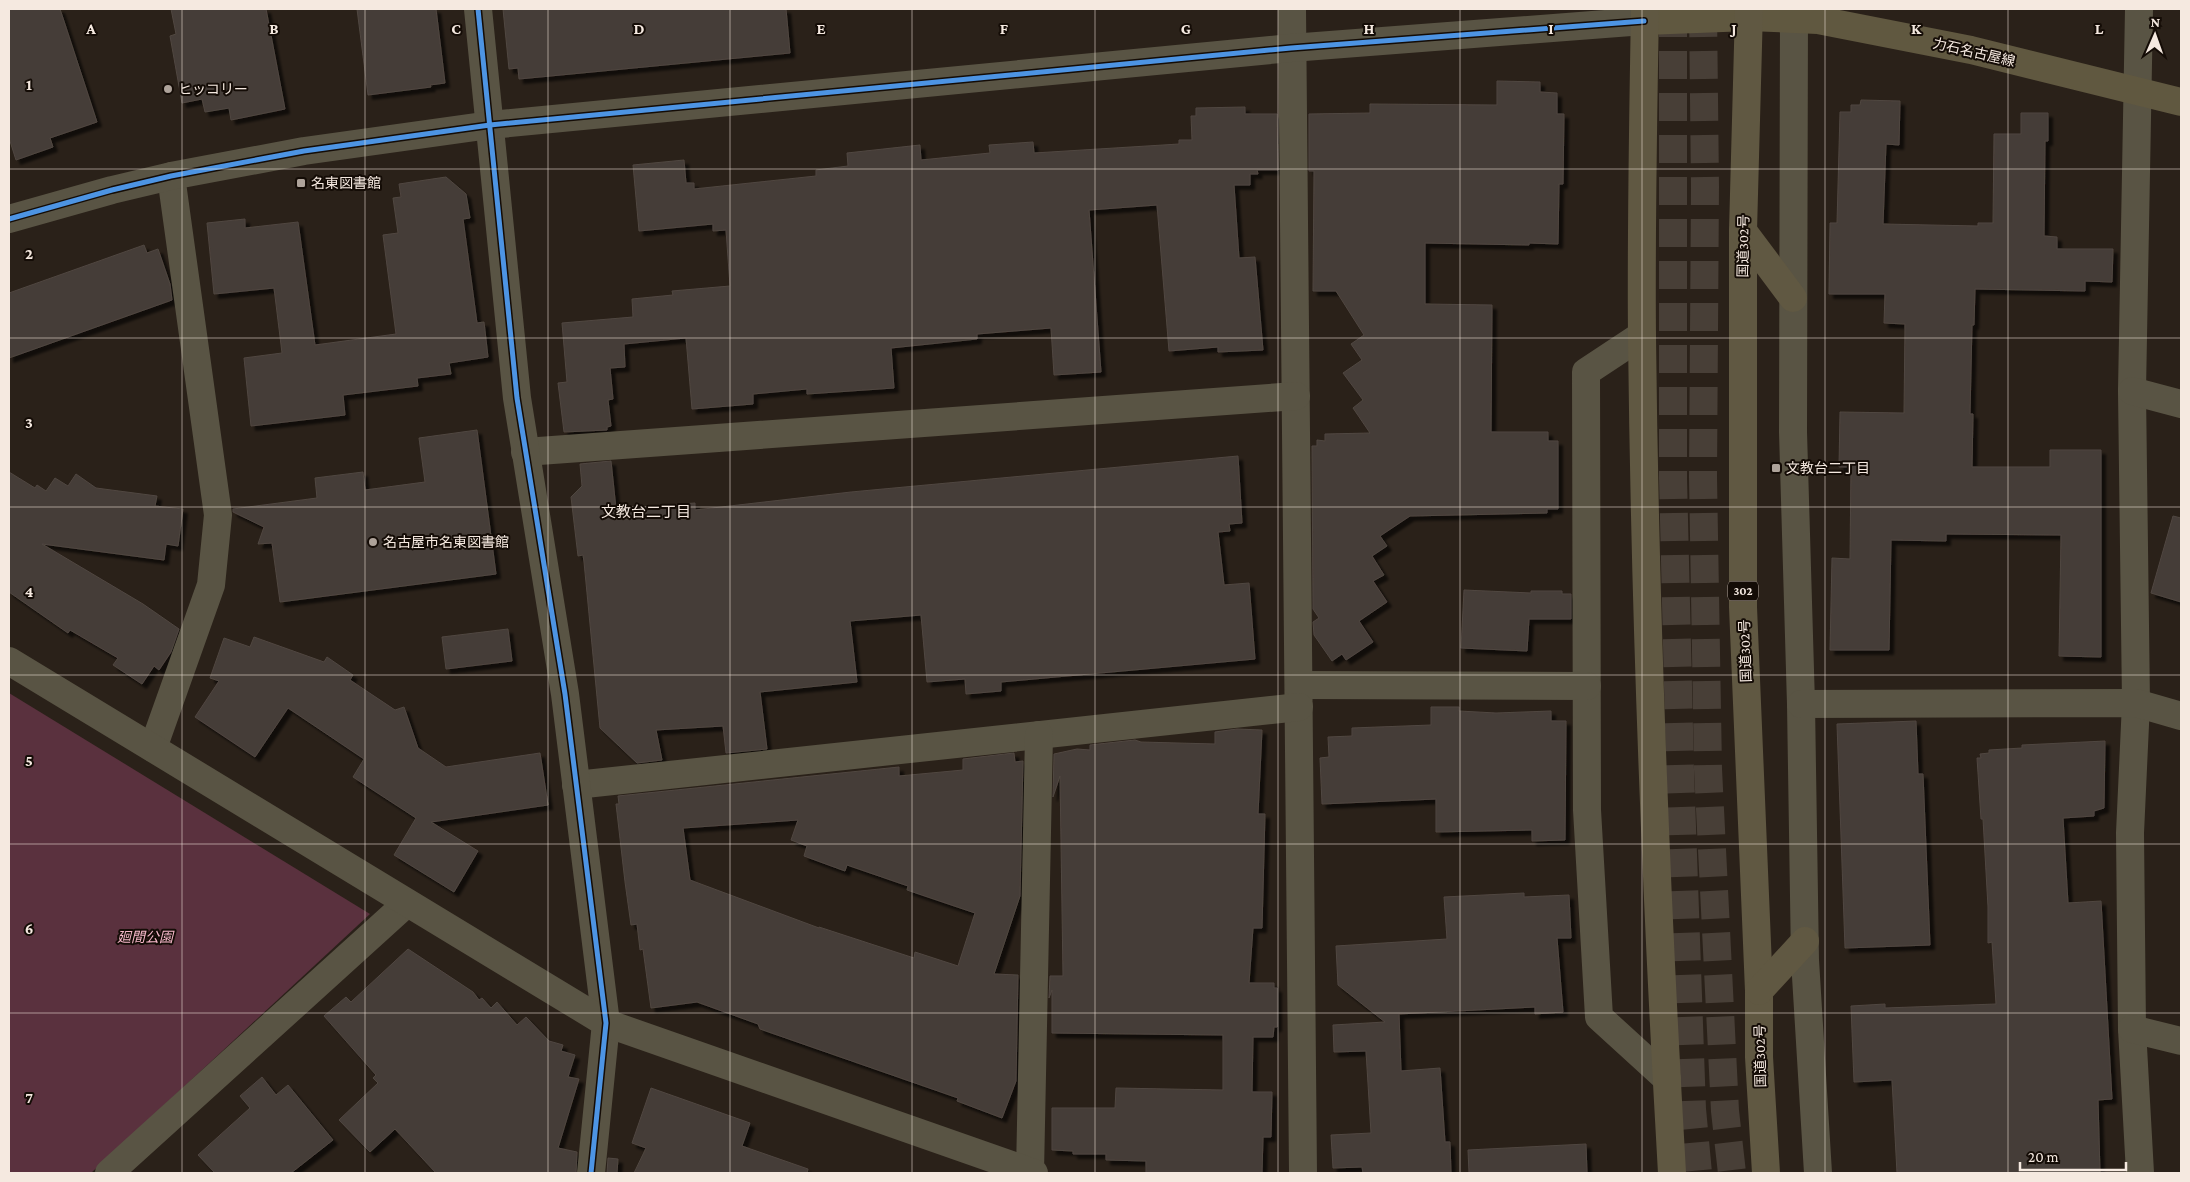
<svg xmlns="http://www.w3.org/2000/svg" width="2190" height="1182" viewBox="0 0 2190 1182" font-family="'Crimson Pro','Noto Sans JP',serif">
  <defs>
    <filter id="shadow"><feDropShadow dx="4.5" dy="4.5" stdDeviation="1" flood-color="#0009"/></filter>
  </defs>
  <rect width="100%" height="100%" fill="#2a2119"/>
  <polygon fill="#5a313e" points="9,693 370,914 91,1173 9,1173"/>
  <g fill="#453c37" stroke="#504741" fill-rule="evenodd" filter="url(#shadow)">
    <polygon points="9,9 60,9 97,122 50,138 53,147 16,160 9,138"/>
    <polygon points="171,9 266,9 285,109 231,120 229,108 205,112 202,99 182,103 170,36 176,34"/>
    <polygon points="357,9 436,9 445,83 430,85 431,87 368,95"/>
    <polygon points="503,9 786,9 790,53 519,79 518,68 509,69"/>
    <polygon points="1497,81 1540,82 1540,92 1557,93 1557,114 1564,114 1563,184 1559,184 1558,244 1529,243 1529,245 1425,243 1425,304 1492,305 1491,432 1548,432 1548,441 1558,441 1558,509 1547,509 1547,513 1410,516 1380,536 1387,546 1372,556 1384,575 1373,581 1387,602 1359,621 1373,642 1346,660 1342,654 1332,661 1314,635 1313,622 1319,618 1313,609 1312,446 1317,446 1317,440 1325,441 1325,434 1370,433 1353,408 1363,400 1343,373 1362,360 1351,344 1364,335 1336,291 1313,291 1314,171 1309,171 1309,114 1370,113 1370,104 1497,105"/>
    <polygon points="1861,100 1900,101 1899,145 1886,144 1883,224 1978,226 1978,223 1993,223 1994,134 2021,134 2021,113 2048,113 2048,141 2045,141 2044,236 2057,237 2057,249 2113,249 2112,282 2085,281 2085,291 1975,289 1974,325 1972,325 1970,414 1973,414 1972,467 2050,467 2050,450 2101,450 2101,657 2059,656 2061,535 1946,534 1946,541 1891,540 1889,650 1830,650 1832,558 1850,559 1851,467 1839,467 1840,412 1904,413 1905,324 1884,323 1885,294 1829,294 1830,223 1837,223 1840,112 1851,112 1851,105 1860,105"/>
    <polygon points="1245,107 1245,114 1277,114 1278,170 1257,170 1258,174 1250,174 1250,185 1234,185 1239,258 1255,257 1263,350 1218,352 1218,347 1169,351 1157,205 1089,210 1101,372 1054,375 1051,328 977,334 977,339 891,348 894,388 807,394 807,389 753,394 753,404 692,409 686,338 624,344 625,367 610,368 613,399 608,400 611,426 607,427 607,430 564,432 558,383 567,382 562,323 633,317 632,299 673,295 672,291 730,286 726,230 713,231 713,224 639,231 633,165 684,160 686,183 694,183 694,189 816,176 816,170 848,166 847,153 920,145 921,160 990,153 989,145 1033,142 1034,153 1179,144 1179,140 1192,140 1191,116 1196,116 1196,108"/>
    <polygon points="446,177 466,194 470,218 463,219 477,323 484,322 488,357 449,363 451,374 417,378 418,386 343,395 345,415 251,426 244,358 282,353 274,288 214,294 207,223 245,219 245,228 298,222 315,345 396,334 383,235 398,233 393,198 401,197 399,184"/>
    <polygon points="144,245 147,253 158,249 170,284 172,300 9,358 9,293"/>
    <polygon points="477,430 496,574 280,602 272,543 258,544 264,527 233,512 233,509 317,498 315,478 363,472 365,490 425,482 419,438"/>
    <polygon points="1238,456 1242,523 1229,524 1230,531 1218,532 1224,585 1249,583 1255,659 1001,682 1001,691 966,694 965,679 927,682 921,615 850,621 857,682 760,692 767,749 726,753 723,726 656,730 662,760 637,763 600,728 584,562 583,555 578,556 571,497 582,486 580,464 611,461 616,509 695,503 695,510 851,492"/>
    <polygon points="9,472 35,488 37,485 46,491 55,478 68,486 76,474 96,488 157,496 155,506 183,509 178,546 166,544 164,560 42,544 143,604 179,629 171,652 159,670 154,666 142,684 113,665 118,658 70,630 68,633 9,592"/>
    <polygon points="2173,516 2181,518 2181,602 2151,593"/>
    <polygon points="1464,590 1531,593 1531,591 1562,591 1562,594 1571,594 1571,619 1529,619 1527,651 1461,648"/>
    <polygon points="508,629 512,661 446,669 442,637"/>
    <polygon points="254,637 324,662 327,657 353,675 350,680 395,710 404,707 418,748 446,767 540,753 548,805 431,822 478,851 454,892 394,855 416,818 353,777 364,759 288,708 255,757 195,717 219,681 210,678 224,638 250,647"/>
    <polygon points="1431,707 1459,707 1459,711 1496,713 1551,711 1551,721 1566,721 1565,840 1532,841 1532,830 1436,832 1436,799 1322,804 1320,758 1329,757 1328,737 1352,736 1352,728 1431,725"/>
    <polygon points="1916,721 1918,774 1923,774 1930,945 1845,948 1837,724"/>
    <polygon points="1237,729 1262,730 1258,814 1265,814 1262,928 1253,928 1249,983 1274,983 1274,988 1277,988 1277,1027 1274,1027 1273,1037 1253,1037 1252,1092 1272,1092 1271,1137 1263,1137 1262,1173 1146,1173 1146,1161 1106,1160 1106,1154 1073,1154 1073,1151 1052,1150 1052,1108 1115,1108 1116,1088 1223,1090 1223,1035 1052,1033 1052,990 1049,998 1050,976 1063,976 1060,776 1053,797 1054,754 1077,749 1090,750 1090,745 1135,740 1141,742 1215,744 1215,732"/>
    <polygon points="2105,741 2104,808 2094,811 2094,816 2063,818 2068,903 2101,901 2112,1099 2098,1100 2100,1173 1897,1173 1892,1080 1854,1082 1851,1006 1885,1004 1885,1008 1996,1004 1992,942 1988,943 1988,907 1983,819 1981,819 1977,758 1981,758 1980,754 1989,753 1989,750 2022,748 2022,745"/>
    <path d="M1014,753L1015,762L1023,761L1020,896L994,974L1018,975L1016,1081L1002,1118L957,1101L958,1098L760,1029L758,1024L697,1002L651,1008L643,949L640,950L637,924L631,925L625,882L616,804H619L618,796L899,767V776L963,770V759ZM798,820L791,840L807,846L804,856L845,871L847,865L908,886L907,890L975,913L958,966L915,952L914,958L819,927V928L690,880L683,828Z"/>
    <polygon points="1524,893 1524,897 1569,895 1571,938 1557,938 1563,1012 1535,1014 1535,1007 1399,1014 1401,1071 1440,1068 1445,1142 1450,1142 1451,1173 1363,1173 1362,1167 1333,1168 1331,1135 1371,1133 1366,1051 1334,1052 1333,1025 1385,1022 1338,985 1336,946 1447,939 1444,897"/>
    <polygon points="408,949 473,992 479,1000 482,998 491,1008 497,1002 517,1025 526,1017 549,1041 563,1045 561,1051 575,1055 568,1077 579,1079 558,1148 577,1152 576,1173 436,1173 395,1129 370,1152 339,1120 378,1083 373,1078 376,1075 324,1016 346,997 351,1002"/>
    <polygon points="262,1077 276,1095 288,1085 333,1140 291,1173 215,1173 198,1155 250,1108 240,1096"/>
    <polygon points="651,1088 750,1123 742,1146 808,1169 807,1173 634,1173 646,1148 632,1143"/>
    <polygon points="1586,1144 1587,1173 1469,1173 1468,1150"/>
    <polygon points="608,1158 618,1159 617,1173 607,1173"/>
  </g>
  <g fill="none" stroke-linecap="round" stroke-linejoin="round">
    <g stroke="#483f37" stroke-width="28" stroke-dasharray="28 14" stroke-linecap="butt">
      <polyline points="1673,9 1673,478 1680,770 1692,1109 1698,1173"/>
      <polyline points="1703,9 1705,187 1703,477 1708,769 1725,1111 1732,1173"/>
    </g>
    <g stroke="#595444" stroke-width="28">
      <polyline points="1292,9 1303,1173"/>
      <polyline points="1794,9 1793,432 1801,704 1805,960 1818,1173"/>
      <polyline points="2139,9 2132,391 2136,703 2130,833 2132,1029 2140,1173"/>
      <polyline points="1642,335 1586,372 1587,810 1599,1017 1667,1079"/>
      <polyline points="2132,391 2181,404"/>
      <polyline points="525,452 1296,396"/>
      <polyline points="1299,685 1587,686"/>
      <polyline points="1801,704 2136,703 2181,716"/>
      <polyline points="153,748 211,585 218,515 171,176"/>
      <polyline points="576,785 1299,707"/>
      <polyline points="2132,1029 2181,1041"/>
      <polyline points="1030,1172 1039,735"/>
      <polyline points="109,1173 407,903"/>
    </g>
    <g stroke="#595444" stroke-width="28">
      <polyline points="478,9 517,398 565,694 606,1023 591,1173"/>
      <polyline points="9,219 112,190 171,176 304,151 490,125 1291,48 1644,21"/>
      <polyline points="9,661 606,1023 1034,1173"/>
    </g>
    <polyline stroke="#605840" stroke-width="28" points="1644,21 1749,17 1818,20 1971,50 2181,102"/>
    <g stroke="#605842" stroke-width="28">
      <path d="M1645,9C1643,118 1641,227 1642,337C1645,616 1656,895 1672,1173"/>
      <polyline points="1749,9 1743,231 1743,607 1759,991 1759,1057 1766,1173"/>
      <polyline points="1743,231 1793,298"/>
      <polyline points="1759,991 1805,941"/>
    </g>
    <g stroke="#140c06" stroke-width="8">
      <g id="cycleway">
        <polyline points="478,9 517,398 565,694 606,1023 591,1173"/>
        <polyline points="9,219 112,190 171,176 304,151 490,125 1291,48 1644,21"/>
      </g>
    </g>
    <use href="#cycleway" stroke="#4d94e3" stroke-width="5"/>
  </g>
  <path fill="none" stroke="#f5e9e0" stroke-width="1" stroke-opacity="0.55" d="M182,9V1173M365,9V1173M548,9V1173M730,9V1173M912,9V1173M1095,9V1173M1278,9V1173M1460,9V1173M1642,9V1173M1825,9V1173M2008,9V1173M9,169H2181M9,338H2181M9,507H2181M9,675H2181M9,844H2181M9,1013H2181"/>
  <g fill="#aea39a" stroke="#140c06" stroke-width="2">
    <circle cx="168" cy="89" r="5"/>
    <rect x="296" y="178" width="10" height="10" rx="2.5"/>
    <rect x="1771" y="463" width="10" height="10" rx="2.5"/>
    <circle cx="373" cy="542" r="5"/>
  </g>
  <g text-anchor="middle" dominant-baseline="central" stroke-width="4" stroke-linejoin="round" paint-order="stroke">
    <rect fill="#140c06" stroke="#b2a79f" stroke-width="1" x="1728" y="581.5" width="30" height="19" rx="4"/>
    <g font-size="12" font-weight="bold" fill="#f5e9e0">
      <text x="1743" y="591">302</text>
    </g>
    <g font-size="14" fill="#f5e9e0" stroke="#140c06">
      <text transform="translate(1974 52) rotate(13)">力石名古屋線</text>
      <text transform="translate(1743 246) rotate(-89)">国道302号</text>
      <text transform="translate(1745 651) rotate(-92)">国道302号</text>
      <text transform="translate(1760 1056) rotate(-91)">国道302号</text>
    </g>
    <g font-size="14" fill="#f5e9e0" stroke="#140c06" text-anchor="start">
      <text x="178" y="89">ヒッコリー</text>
      <text x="311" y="183">名東図書館</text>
      <text x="1786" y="468">文教台二丁目</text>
      <text x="383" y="542">名古屋市名東図書館</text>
    </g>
    <g font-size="14" font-style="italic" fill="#f6b8ca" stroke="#140c06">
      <text x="145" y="937">廻間公園</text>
    </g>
    <g font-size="15" fill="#f5e9e0" stroke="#140c06">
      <text x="646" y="512">文教台二丁目</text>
    </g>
  </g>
  <g font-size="16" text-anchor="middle" font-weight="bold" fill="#f5e9e0" stroke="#140c06" stroke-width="4" stroke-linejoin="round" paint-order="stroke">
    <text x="91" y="34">A</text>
    <text x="274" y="34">B</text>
    <text x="456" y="34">C</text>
    <text x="639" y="34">D</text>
    <text x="821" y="34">E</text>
    <text x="1004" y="34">F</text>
    <text x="1186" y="34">G</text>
    <text x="1369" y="34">H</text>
    <text x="1551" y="34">I</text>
    <text x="1734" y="34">J</text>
    <text x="1916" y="34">K</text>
    <text x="2099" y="34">L</text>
    <text x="29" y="90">1</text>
    <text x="29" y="259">2</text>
    <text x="29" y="428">3</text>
    <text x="29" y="597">4</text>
    <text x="29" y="766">5</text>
    <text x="29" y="934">6</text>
    <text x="29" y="1103">7</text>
  </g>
  <rect width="2190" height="1182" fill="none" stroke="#f5e9e0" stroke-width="20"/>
  <g transform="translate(2155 35) rotate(2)" stroke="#140c06" stroke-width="4" paint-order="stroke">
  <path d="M0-4L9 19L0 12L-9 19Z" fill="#f5e9e0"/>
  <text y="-8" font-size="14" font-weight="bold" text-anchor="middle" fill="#f5e9e0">N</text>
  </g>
  <path d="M2020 1162v8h106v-8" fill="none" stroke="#f5e9e0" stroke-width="2.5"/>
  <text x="2028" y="1162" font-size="15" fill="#f5e9e0" stroke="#140c06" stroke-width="4" paint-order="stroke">20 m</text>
</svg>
